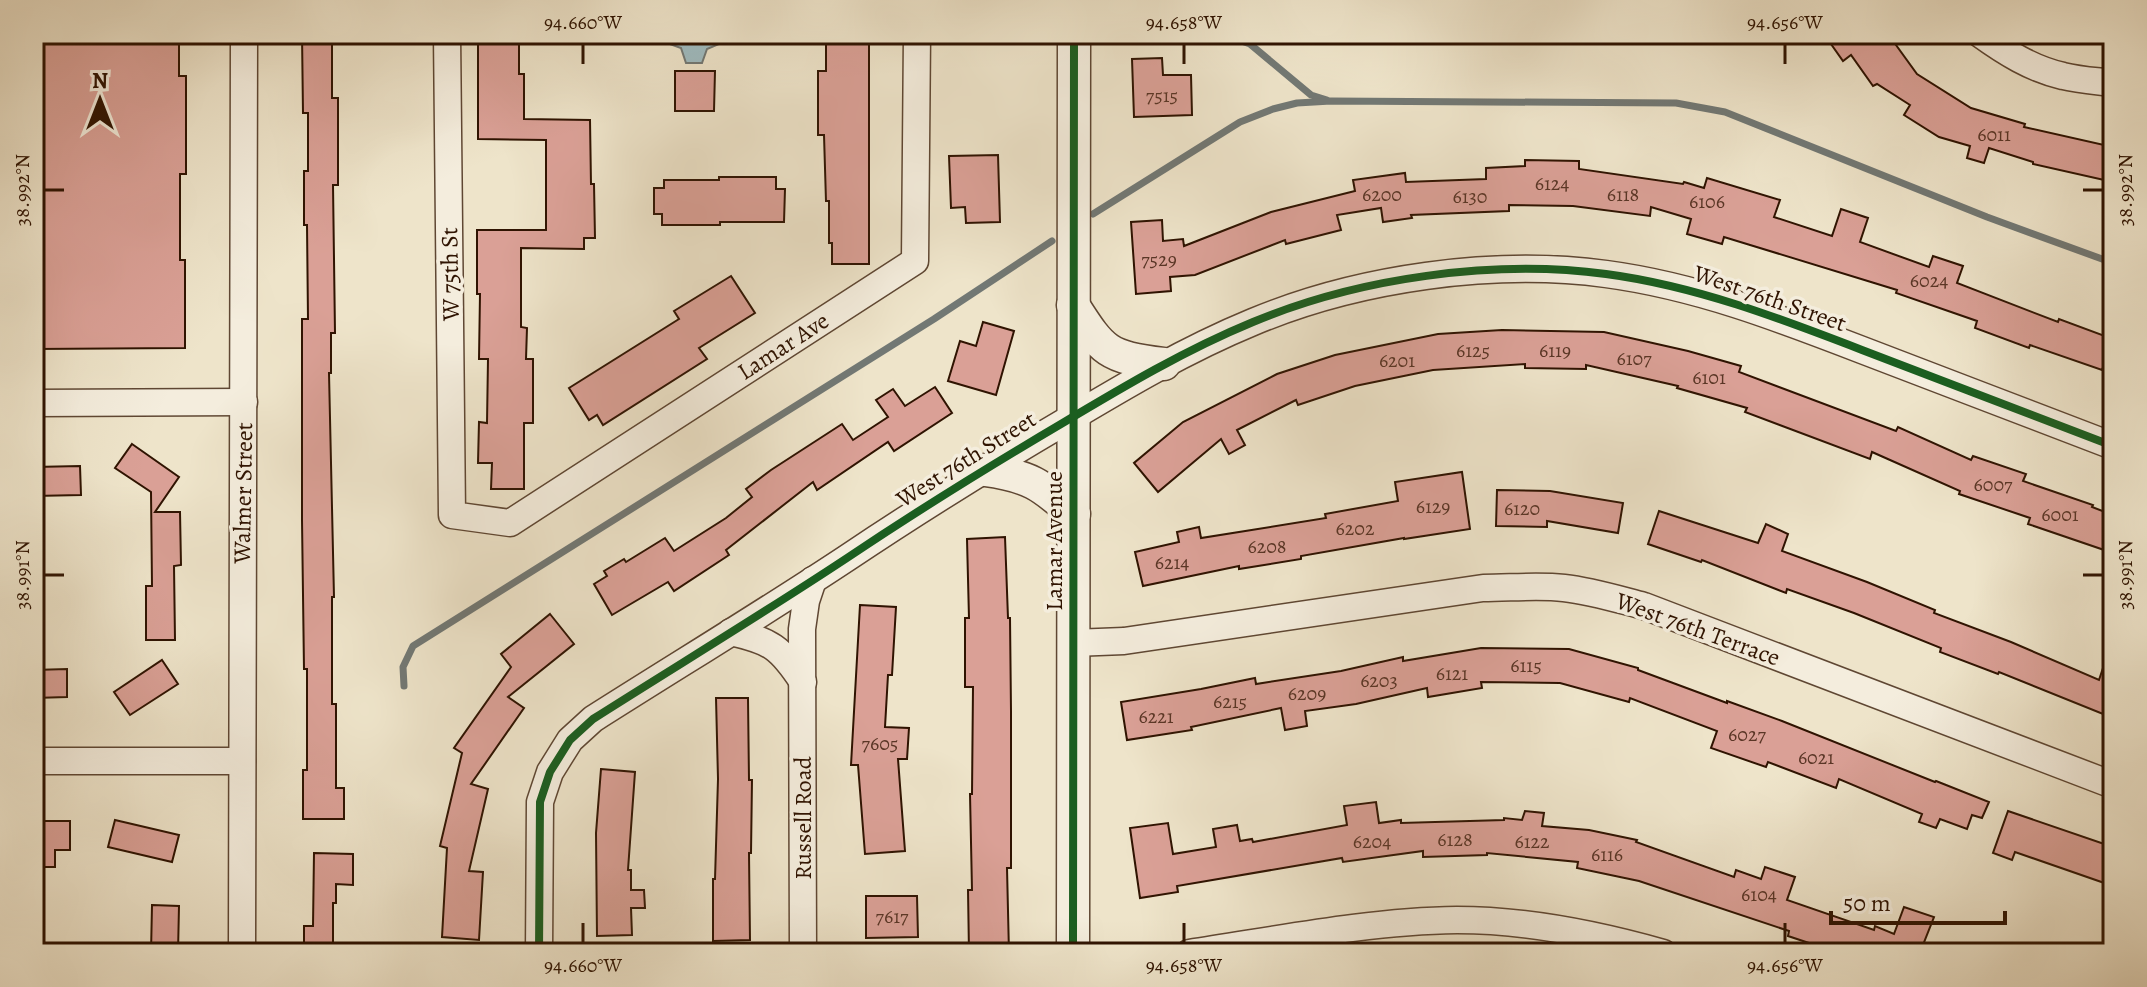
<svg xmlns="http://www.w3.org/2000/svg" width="2147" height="987" viewBox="0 0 2147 987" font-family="Alegreya,serif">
  <rect width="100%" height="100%" fill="#eee4ca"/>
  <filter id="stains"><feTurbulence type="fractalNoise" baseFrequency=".0025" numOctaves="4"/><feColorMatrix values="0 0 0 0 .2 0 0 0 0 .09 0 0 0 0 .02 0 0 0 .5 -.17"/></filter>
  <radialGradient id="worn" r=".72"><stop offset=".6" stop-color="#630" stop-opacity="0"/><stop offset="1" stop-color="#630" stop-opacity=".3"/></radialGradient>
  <polygon fill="#9fbcc1" stroke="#727874" stroke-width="2" points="671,34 712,34 725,38 726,41 707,49 702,63 686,63 681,48 670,44"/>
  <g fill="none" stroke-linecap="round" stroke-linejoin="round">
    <g stroke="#727874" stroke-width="7">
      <polyline points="1222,34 1250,44 1311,95 1327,100"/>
      <polyline points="1093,214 1240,122 1273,109 1297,103 1331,101 1676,103 1725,112 1987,217 2113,263"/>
      <polyline points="404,686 403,667 413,646 934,319 1052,241"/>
    </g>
  </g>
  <g fill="#daa096" stroke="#2f1301" stroke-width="2">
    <polygon points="34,34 175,34 175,38 179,38 179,76 186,76 186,174 180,174 180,260 185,260 185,348 34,349"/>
    <polygon points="302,34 332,34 332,98 338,98 338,185 333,185 335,333 331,333 331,373 329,373 334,597 332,597 332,704 336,704 336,788 344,788 344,819 303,819 303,770 307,770 307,669 304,669 302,520 302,319 308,319 307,225 304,225 304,171 308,171 308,113 303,113"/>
    <polygon points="478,34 519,34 519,74 524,74 524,119 590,120 591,184 594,184 595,238 584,238 584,249 521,248 521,327 527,328 526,359 533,359 533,423 524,423 524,489 491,489 492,463 478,463 479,422 487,423 488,359 479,359 480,294 477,294 477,230 546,230 546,140 478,139"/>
    <polygon points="826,34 869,34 869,264 832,264 832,243 829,243 829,201 826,201 824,135 818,135 818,71 826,71"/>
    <polygon points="1846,34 1888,34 1917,74 1971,108 2025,124 2024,127 2113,147 2113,182 2033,164 2033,162 1989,148 1984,163 1967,158 1970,146 1939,137 1904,115 1910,105 1877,84 1873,86 1851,55 1843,61 1831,44"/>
    <polygon points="1162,58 1163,75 1191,75 1192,115 1134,117 1132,59"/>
    <polygon points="675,71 715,71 714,111 675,111"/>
    <polygon points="998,155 1000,222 966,223 965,207 951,208 949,156"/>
    <polygon points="1525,160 1579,161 1579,169 1683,184 1684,182 1704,188 1707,178 1780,200 1774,217 1832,236 1841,209 1868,218 1860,242 1929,267 1933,256 1963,266 1957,283 2058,322 2059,319 2113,339 2102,370 2030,345 2029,348 1975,328 1977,321 1896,293 1897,290 1724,237 1722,244 1687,234 1691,219 1651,207 1650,216 1573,206 1509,205 1509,211 1411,215 1412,218 1383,222 1381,208 1337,215 1341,230 1286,244 1285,240 1195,275 1170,277 1171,291 1136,294 1131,222 1162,220 1163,241 1183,239 1184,246 1271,212 1355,191 1353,180 1405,173 1406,182 1486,179 1486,168 1525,166"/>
    <polygon points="719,177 776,177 776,189 785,189 784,222 720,222 720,225 662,225 662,214 654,214 654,188 664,188 664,180 719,180"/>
    <polygon points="731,276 755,313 699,348 707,359 603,425 597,415 589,420 569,388 679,319 674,311"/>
    <polygon points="983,322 1014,331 996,395 948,381 960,341 976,346"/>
    <polygon points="1502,330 1604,332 1688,351 1741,366 1739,372 1896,431 1898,427 1971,460 1973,456 2026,474 2023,481 2093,505 2092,507 2113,515 2113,553 2028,524 2030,518 1959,494 1960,491 1872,452 1870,459 1745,412 1747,408 1677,388 1678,386 1586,365 1586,369 1525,368 1525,364 1433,370 1355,386 1298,405 1296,400 1237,430 1245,445 1229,454 1221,439 1158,492 1134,463 1183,422 1277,374 1335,355 1438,334"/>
    <polygon points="935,387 952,413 894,451 888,442 817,490 813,482 726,550 729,555 674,591 668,582 612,615 594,584 607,576 604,571 624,559 626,562 665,538 674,551 726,518 752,497 746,489 771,470 842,424 853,440 888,417 876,400 893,389 905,406"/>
    <polygon points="132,444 179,477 155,512 180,512 181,565 174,566 175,640 146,640 146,586 152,586 151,492 115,468"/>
    <polygon points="80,466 81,495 34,496 34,467"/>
    <polygon points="1462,472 1470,529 1404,539 1404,538 1301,556 1301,559 1239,569 1239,566 1143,586 1135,552 1179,542 1177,532 1199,527 1201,538 1326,518 1325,514 1398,501 1395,482"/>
    <polygon points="1497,490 1550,491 1623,503 1618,533 1547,521 1547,527 1496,526"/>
    <polygon points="1659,511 1758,543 1766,524 1788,534 1782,551 1867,582 1935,610 1934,613 2011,642 2099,680 2110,647 2113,648 2113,718 1999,672 1998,674 1940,652 1941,648 1854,613 1787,589 1786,593 1702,560 1701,562 1648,544"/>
    <polygon points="1005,537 1008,618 1010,618 1011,711 1011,868 1007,868 1009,953 969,953 968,890 972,890 970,794 972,794 973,687 965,687 965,618 969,618 967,539"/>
    <polygon points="860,605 896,607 892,675 888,675 885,727 909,728 907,759 898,759 905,851 865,854 858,765 851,765"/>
    <polygon points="550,614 574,644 508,697 524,708 471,784 488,789 469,871 483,872 479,940 442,937 447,848 440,846 462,753 454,748 511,667 501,654"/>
    <polygon points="1481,648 1569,649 1638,668 1638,670 1727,703 1727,701 1782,721 1935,782 1936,781 1989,802 1982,818 1972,815 1967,829 1940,819 1936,828 1919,822 1922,814 1839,779 1836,788 1768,762 1766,767 1711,748 1717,731 1630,698 1629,702 1560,683 1481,682 1482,688 1428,697 1427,688 1356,704 1305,711 1307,726 1285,730 1281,708 1191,727 1192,730 1127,740 1121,702 1201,689 1255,678 1256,684 1341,671 1403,657 1403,661"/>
    <polygon points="162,660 178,684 130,715 114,692"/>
    <polygon points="67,669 67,697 34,698 34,670"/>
    <polygon points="716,698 748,698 749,780 752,780 751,853 749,853 750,940 713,941 713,879 715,879 718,779"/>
    <polygon points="601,769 635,772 628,870 631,870 631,890 644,890 645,908 631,908 632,935 597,936 596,833"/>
    <polygon points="1376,802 1379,823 1401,820 1401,823 1504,820 1504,818 1522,820 1525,811 1544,813 1542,826 1589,830 1637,840 1636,842 1734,877 1736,870 1761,879 1765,867 1795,877 1787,900 1874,930 1875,926 1894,934 1904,907 1934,917 1923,945 1941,951 1940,953 1839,953 1788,936 1789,931 1639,881 1577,868 1578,862 1487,853 1487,855 1423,857 1423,851 1343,862 1342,858 1177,886 1178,892 1140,898 1130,828 1168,823 1173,854 1216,847 1213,829 1237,825 1240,841 1252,839 1253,842 1347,825 1344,806"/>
    <polygon points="2008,811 2113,847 2113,886 2015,852 2012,860 1993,853"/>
    <polygon points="115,820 179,835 172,862 108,847"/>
    <polygon points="34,821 70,821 70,850 55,850 55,867 34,867"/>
    <polygon points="314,853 353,854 353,885 336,884 336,903 333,903 333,953 304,953 304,926 313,926"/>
    <polygon points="866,896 917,896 918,937 866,938"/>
    <polygon points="152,905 179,906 178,953 151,953"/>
  </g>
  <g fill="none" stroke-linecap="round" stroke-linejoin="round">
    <g stroke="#5f4733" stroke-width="29">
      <g id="minor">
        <polyline points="447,34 452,515 510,523 915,261 917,34"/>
        <path d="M1980,34C2005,52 2032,69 2063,76C2079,80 2097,81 2113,83"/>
        <polyline points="34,403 244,402"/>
        <path d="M731,632C771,641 780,647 803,682"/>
        <path d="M1073,643L1124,641L1483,588C1510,588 1537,585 1564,588C1591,591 1617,599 1644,606L2113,785"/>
        <polyline points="34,761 242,761"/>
        <polyline points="242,953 244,34"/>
        <path d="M539,953L540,802L550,772L570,740L593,719C678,665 764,613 847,558C917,511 988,467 1061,424C1123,387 1185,350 1253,322C1358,278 1493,259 1606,274C1696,286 1779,318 1862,350C1946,382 2029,414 2113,446"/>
        <polyline points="803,953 802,629 806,601 813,580"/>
        <path d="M1189,953C1276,940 1370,921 1457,920C1527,920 1596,934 1663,953"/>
      </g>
    </g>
    <g stroke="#5f4733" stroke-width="35">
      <g id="tertiary">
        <path d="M1073,305C1103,352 1107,357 1164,364"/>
        <path d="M985,470C1029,476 1041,484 1074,514"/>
        <polyline points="1073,953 1074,34"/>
      </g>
    </g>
    <use href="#minor" stroke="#f4eddd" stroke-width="26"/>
    <use href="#tertiary" stroke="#f4eddd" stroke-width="32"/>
    <g stroke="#f4eddd" stroke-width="13">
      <g id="cycleway">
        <path d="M539,953L540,802L550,772L570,740L593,719C678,665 764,613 847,558C917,511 988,467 1061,424C1123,387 1185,350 1253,322C1358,278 1493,259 1606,274C1696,286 1779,318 1862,350C1946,382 2029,414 2113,446"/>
        <polyline points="1073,953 1074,34"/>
      </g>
    </g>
    <use href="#cycleway" stroke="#1b5e20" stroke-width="8"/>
  </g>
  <path fill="none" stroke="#2f1301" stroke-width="3" d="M583,44V64M1184,44V64M1785,44V64M44,190H64M2083,190H2103M44,575H64M2083,575H2103M583,923V943M1184,923V943M1785,923V943"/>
  <g text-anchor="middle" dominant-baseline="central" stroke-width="7" stroke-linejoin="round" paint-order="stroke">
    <g font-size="20" fill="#5a3626">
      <text x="1162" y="95">7515</text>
      <text x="1994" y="134">6011</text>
      <text x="1552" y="183">6124</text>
      <text x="1382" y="194">6200</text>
      <text x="1623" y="194">6118</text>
      <text x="1470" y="196">6130</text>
      <text x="1707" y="201">6106</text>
      <text x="1159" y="259">7529</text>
      <text x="1929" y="280">6024</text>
      <text x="1473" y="350">6125</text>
      <text x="1555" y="350">6119</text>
      <text x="1634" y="358">6107</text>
      <text x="1397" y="360">6201</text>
      <text x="1709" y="377">6101</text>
      <text x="1993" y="484">6007</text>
      <text x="1433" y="506">6129</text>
      <text x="1522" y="508">6120</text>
      <text x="2060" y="514">6001</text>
      <text x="1355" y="528">6202</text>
      <text x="1267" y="546">6208</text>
      <text x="1172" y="562">6214</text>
      <text x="1526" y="665">6115</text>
      <text x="1452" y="673">6121</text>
      <text x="1379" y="680">6203</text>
      <text x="1307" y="693">6209</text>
      <text x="1230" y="701">6215</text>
      <text x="1156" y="716">6221</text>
      <text x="1747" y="734">6027</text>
      <text x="880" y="743">7605</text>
      <text x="1816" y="757">6021</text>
      <text x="1455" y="839">6128</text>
      <text x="1372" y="841">6204</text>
      <text x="1532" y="841">6122</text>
      <text x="1607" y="854">6116</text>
      <text x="1759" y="894">6104</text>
      <text x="892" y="916">7617</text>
    </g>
    <g font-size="24" fill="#2f1301" stroke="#f4eddd">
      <text transform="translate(450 274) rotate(-91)">W 75th St</text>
      <text transform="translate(1770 298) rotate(19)">West 76th Street</text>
      <text transform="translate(783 346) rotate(-33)">Lamar Ave</text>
      <text transform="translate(966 459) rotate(-32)">West 76th Street</text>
      <text transform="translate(243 493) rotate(-89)">Walmer Street</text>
      <text transform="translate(1054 541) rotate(-90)">Lamar Avenue</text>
      <text transform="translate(1698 629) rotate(20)">West 76th Terrace</text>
      <text transform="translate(803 818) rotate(-90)">Russell Road</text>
    </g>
  </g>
  <rect width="2147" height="987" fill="none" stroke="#eee4ca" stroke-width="88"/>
  <g transform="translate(100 100)" stroke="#f4eddd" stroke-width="6" paint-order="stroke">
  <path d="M0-6L14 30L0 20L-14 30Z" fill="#2f1301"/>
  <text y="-12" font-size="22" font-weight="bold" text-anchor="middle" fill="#2f1301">N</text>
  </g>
  <path d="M1831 911v12h174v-12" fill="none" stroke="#2f1301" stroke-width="4"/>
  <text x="1843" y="911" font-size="24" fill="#2f1301" stroke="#f4eddd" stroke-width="6" paint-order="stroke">50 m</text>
  <rect x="44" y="44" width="2059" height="899" fill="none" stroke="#2f1301" stroke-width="3"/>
  <g font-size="20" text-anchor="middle" fill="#2f1301">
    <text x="583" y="29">94.660°W</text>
    <text x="1184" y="29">94.658°W</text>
    <text x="1785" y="29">94.656°W</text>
    <text transform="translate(22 190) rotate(-90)" y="7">38.992°N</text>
    <text transform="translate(2125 190) rotate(-90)" y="7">38.992°N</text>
    <text transform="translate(22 575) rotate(-90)" y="7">38.991°N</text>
    <text transform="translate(2125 575) rotate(-90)" y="7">38.991°N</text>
    <text x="583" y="972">94.660°W</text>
    <text x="1184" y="972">94.658°W</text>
    <text x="1785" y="972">94.656°W</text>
  </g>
  <rect width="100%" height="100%" filter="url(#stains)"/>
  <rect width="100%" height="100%" fill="url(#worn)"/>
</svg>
